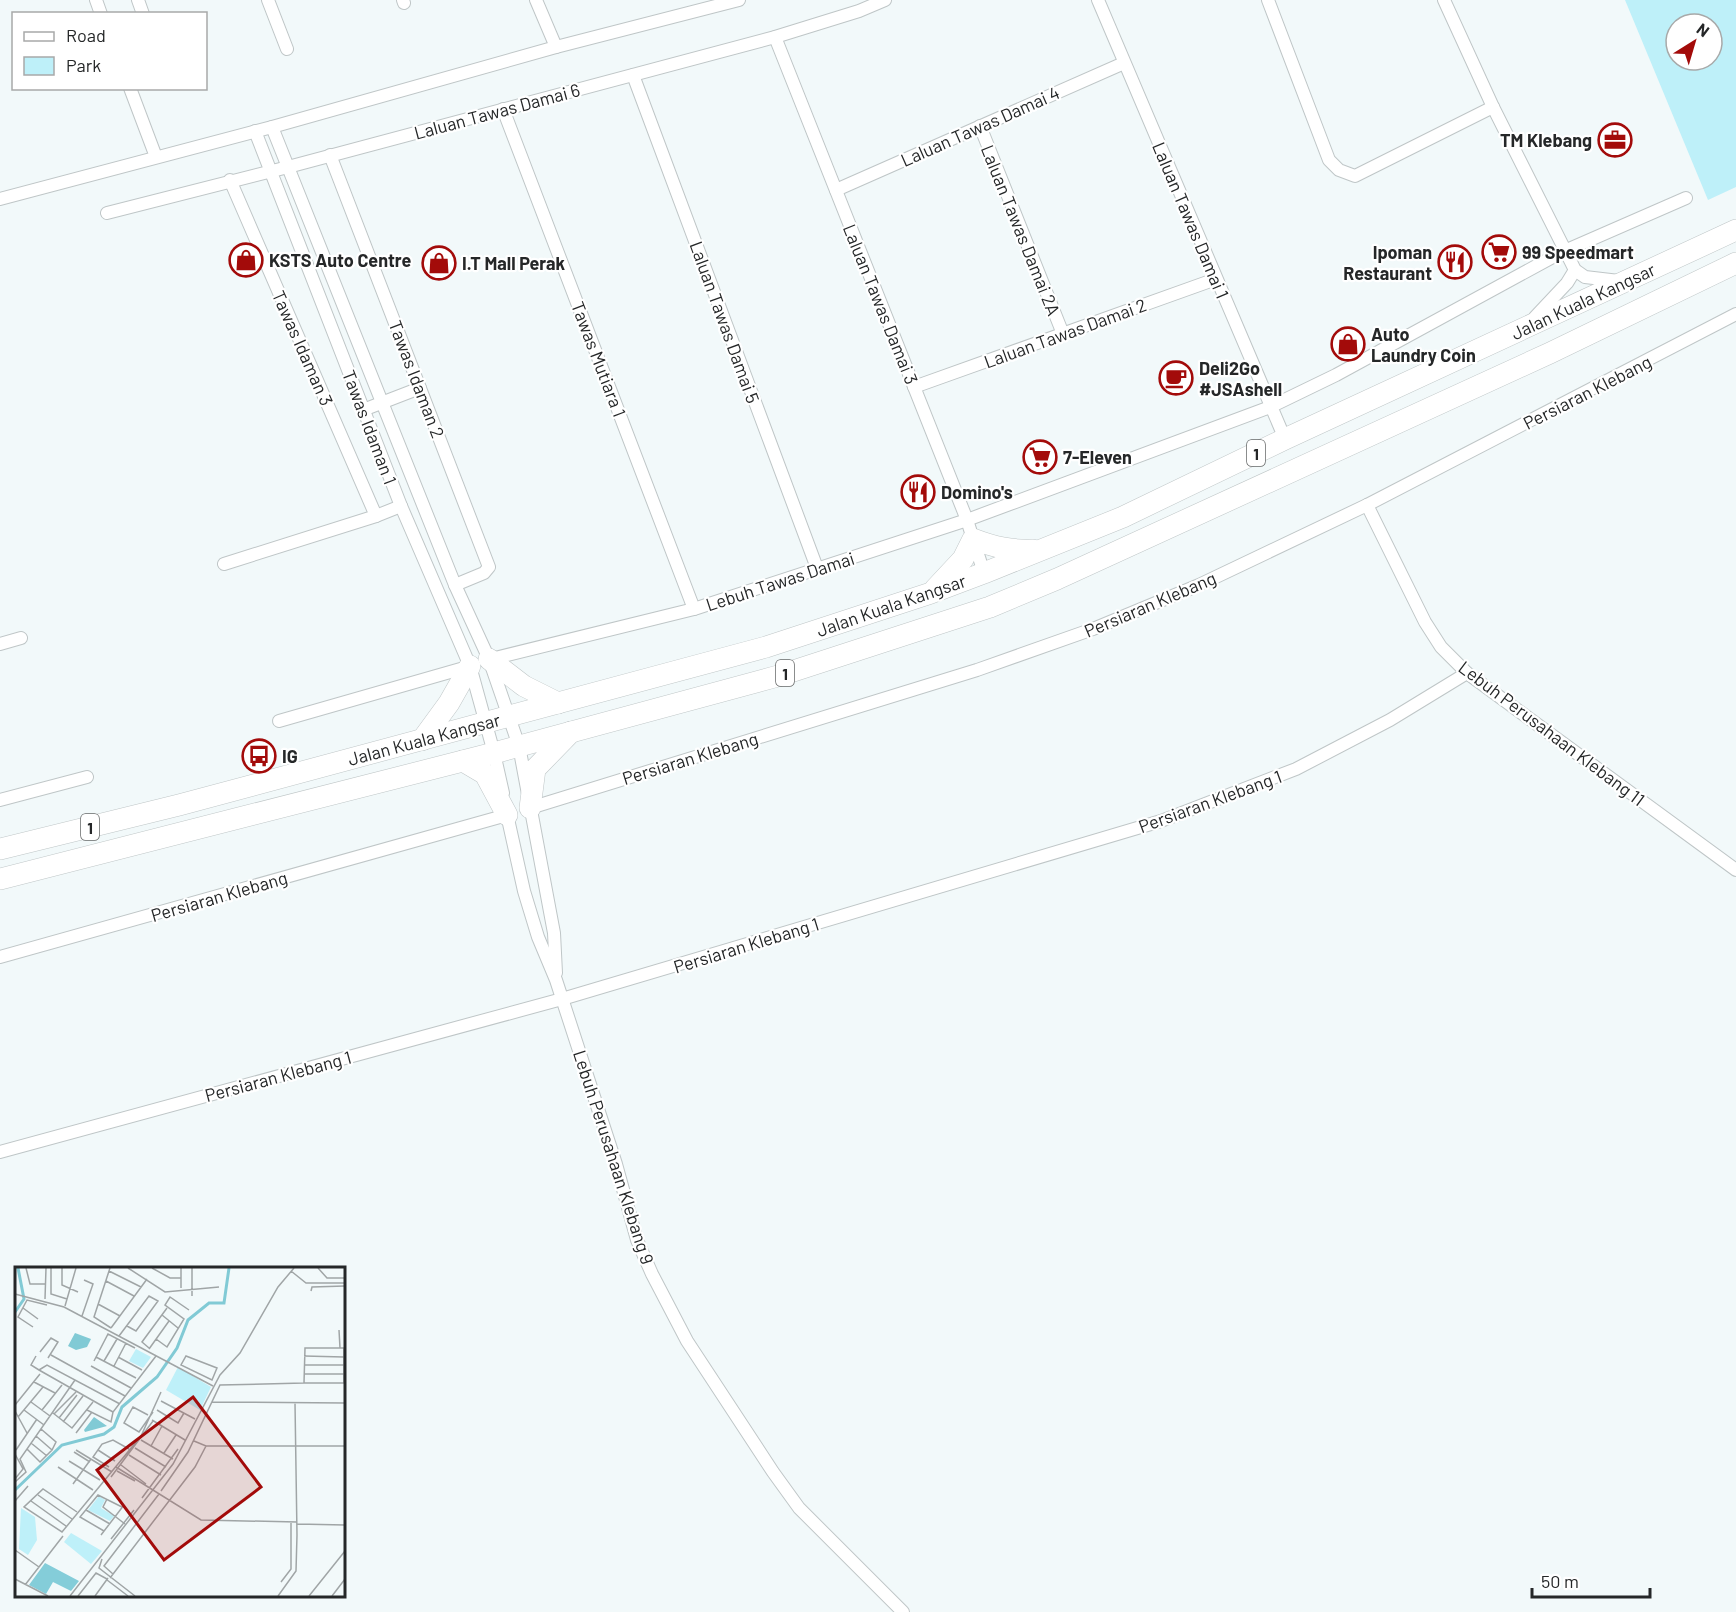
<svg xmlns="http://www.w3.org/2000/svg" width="1736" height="1612" viewBox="0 0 1736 1612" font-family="Barlow,sans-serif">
  <rect width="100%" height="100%" fill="#f2f9fa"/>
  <path fill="#bef0f9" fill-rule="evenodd" d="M1625,0H1736V187L1708,200ZM1676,24H1712V60H1676Z"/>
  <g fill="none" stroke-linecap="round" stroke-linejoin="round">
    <g stroke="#bfc6c7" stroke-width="14">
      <g id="minor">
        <polyline points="96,0 101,14"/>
        <polyline points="138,0 143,14"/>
        <polyline points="268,0 287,49"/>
        <polyline points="403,0 404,3"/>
        <polyline points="536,0 556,47"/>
        <polyline points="1098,0 1285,439"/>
        <polyline points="1268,0 1329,160 1339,170 1355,176 1493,107"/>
        <polyline points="1444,0 1493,107 1575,270 1585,277 1619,281"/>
        <polyline points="775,37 967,520 984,573"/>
        <polyline points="633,75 817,568"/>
        <polyline points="130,88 156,157"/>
        <polyline points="503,109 694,609"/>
        <polyline points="980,126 1063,334"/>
        <polyline points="272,127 455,585 489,659 519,746 554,933 556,973"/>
        <polyline points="255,131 401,506 470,666 494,753 503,793"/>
        <polyline points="330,155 489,567 484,573 455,585"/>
        <polyline points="230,180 376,516"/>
        <polyline points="836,190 1124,63"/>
        <polyline points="0,199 272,127 556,47 739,0"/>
        <polyline points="107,213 288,167 775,37 859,11 885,0"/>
        <polyline points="1535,317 1567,283 1575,270"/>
        <polyline points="914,387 1216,279"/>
        <polyline points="363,410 420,388"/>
        <polyline points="1367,505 1425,622 1441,647 1467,673 1736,870"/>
        <polyline points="224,564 376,516 401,506"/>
        <polyline points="0,644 21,638"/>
        <polyline points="487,660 694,609 967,520 1270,407 1336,375 1560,253 1686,198"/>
        <polyline points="279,721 471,666"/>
        <polyline points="0,800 87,777"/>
        <polyline points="530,808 977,670 1093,629 1199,585 1367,505 1736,314"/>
        <polyline points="506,810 524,891 538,937 556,980 616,1164 637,1240 652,1274 687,1341 773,1472 799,1508 903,1612"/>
        <polyline points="0,957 507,815"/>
        <polyline points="0,1152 562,999 1161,821 1296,769 1390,720 1467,673"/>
      </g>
    </g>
    <g stroke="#bfc6c7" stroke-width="22">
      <g id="trunk">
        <path d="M935,589L963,559L973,539C994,547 1011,551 1033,550"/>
        <polyline points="489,659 524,686 558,703"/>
        <polyline points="422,740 449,703 470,666"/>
        <polyline points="463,761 485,774 507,815"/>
        <polyline points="530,808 535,769 571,732"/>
        <polyline points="0,849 179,805 766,647 931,593 984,573 1123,517 1285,439 1736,230"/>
        <polyline points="0,879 494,753 778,676 990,607 1057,579 1550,353 1736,263"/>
      </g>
    </g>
    <use href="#minor" stroke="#fff" stroke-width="12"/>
    <use href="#trunk" stroke="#fff" stroke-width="21"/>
  </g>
  <defs>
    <g id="office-ring" transform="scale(1.725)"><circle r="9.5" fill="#fff" stroke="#a30b0a" stroke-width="1.5"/><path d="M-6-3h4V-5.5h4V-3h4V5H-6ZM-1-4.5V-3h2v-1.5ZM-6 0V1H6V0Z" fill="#a30b0a"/></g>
    <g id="supermarket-ring" transform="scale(1.725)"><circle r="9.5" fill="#fff" stroke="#a30b0a" stroke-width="1.5"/><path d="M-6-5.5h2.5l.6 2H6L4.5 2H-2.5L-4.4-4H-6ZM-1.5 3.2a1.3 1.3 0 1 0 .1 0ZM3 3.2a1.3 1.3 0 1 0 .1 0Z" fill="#a30b0a"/></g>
    <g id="shop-ring" transform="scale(1.725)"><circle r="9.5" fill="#fff" stroke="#a30b0a" stroke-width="1.5"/><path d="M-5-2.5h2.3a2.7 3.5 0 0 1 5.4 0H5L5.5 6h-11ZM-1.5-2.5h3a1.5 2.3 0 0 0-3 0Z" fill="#a30b0a"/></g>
    <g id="restaurant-ring" transform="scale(1.725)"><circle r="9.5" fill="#fff" stroke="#a30b0a" stroke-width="1.5"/><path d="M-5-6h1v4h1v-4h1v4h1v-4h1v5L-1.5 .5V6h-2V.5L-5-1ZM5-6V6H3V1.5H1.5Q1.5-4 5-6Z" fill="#a30b0a"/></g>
    <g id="cafe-ring" transform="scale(1.725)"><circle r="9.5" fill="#fff" stroke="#a30b0a" stroke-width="1.5"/><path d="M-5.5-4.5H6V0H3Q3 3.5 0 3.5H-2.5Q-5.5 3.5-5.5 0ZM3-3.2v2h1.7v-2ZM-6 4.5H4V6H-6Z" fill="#a30b0a"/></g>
    <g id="bus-ring" transform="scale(1.725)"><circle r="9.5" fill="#fff" stroke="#a30b0a" stroke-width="1.5"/><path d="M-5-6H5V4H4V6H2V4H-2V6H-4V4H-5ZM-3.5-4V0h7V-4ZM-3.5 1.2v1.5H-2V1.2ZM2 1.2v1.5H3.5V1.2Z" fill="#a30b0a"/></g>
  </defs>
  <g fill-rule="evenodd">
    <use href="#office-ring" x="1615" y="140"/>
    <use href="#supermarket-ring" x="1499" y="252"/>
    <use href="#shop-ring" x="246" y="260"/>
    <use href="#restaurant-ring" x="1455" y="262"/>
    <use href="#shop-ring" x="439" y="263"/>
    <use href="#shop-ring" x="1348" y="344"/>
    <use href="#cafe-ring" x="1176" y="378"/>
    <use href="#supermarket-ring" x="1040" y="457"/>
    <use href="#restaurant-ring" x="918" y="492"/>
    <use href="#bus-ring" x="259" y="756"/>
  </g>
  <g text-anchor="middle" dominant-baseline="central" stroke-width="4.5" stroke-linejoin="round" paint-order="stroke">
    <g fill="#fff" stroke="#666868" stroke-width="1.5">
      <rect x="1247" y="440" width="18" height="26" rx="4.5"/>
      <rect x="776" y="660" width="18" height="26" rx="4.5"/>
      <rect x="81" y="814" width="18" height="26" rx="4.5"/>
    </g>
    <g font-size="16" font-weight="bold" fill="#252728">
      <text x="1256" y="453">1</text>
      <text x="785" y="673">1</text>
      <text x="90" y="827">1</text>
    </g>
    <g font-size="18" fill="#252728" stroke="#fff">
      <text transform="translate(497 111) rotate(-15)">Laluan Tawas Damai 6</text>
      <text transform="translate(980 126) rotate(-24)">Laluan Tawas Damai 4</text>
      <text transform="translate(1191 220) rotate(67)">Laluan Tawas Damai 1</text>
      <text transform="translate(1021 230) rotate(68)">Laluan Tawas Damai 2A</text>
      <text transform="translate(1583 301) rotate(-25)">Jalan Kuala Kangsar</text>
      <text transform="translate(881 304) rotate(68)">Laluan Tawas Damai 3</text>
      <text transform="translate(725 322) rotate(70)">Laluan Tawas Damai 5</text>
      <text transform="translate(1065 333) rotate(-20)">Laluan Tawas Damai 2</text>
      <text transform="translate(303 348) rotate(66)">Tawas Idaman 3</text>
      <text transform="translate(599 359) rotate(69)">Tawas Mutiara 1</text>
      <text transform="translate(417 379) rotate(69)">Tawas Idaman 2</text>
      <text transform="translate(1587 392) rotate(-27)">Persiaran Klebang</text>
      <text transform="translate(370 427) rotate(69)">Tawas Idaman 1</text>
      <text transform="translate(780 581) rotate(-18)">Lebuh Tawas Damai</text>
      <text transform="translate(1150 604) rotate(-23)">Persiaran Klebang</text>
      <text transform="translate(891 605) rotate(-19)">Jalan Kuala Kangsar</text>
      <text transform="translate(1552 733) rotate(37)">Lebuh Perusahaan Klebang 11</text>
      <text transform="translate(424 739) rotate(-15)">Jalan Kuala Kangsar</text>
      <text transform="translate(690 758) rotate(-17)">Persiaran Klebang</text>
      <text transform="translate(1210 801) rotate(-20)">Persiaran Klebang 1</text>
      <text transform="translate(219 896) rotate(-16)">Persiaran Klebang</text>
      <text transform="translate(746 945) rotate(-17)">Persiaran Klebang 1</text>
      <text transform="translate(278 1076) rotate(-15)">Persiaran Klebang 1</text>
      <text transform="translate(614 1157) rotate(72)">Lebuh Perusahaan Klebang 9</text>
    </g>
    <g font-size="18" font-weight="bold" fill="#252728" stroke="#fff" text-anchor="start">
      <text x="1592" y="140" text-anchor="end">TM Klebang</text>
      <text x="1432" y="252" text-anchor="end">Ipoman<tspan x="1432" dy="21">Restaurant</tspan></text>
      <text x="1522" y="252">99 Speedmart</text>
      <text x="269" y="260">KSTS Auto Centre</text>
      <text x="462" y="263">I.T Mall Perak</text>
      <text x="1371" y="334">Auto<tspan x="1371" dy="21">Laundry Coin</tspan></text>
      <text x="1199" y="368">Deli2Go<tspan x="1199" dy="21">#JSAshell</tspan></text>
      <text x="1063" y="457">7-Eleven</text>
      <text x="941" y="492">Domino's</text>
      <text x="282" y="756">IG</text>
    </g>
  </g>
  <g transform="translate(15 1267)">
    <rect width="330" height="330" fill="#f2f9fa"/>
    <path d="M163,100L196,120L185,143L151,123ZM6,241L20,250L22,273L13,288L4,282ZM56,266L87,284L76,297L49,275Z" fill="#bef0f9"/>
    <path d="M30,296L64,314L56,324L38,315L31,327L14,318Z" fill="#84cdd9"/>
    <path d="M121,82L136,90L128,101L114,94ZM84,229L90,233L86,241L99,249L95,254L73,243Z" fill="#bef0f9"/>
    <path d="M60,66L76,72L72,80L61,83L53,79ZM79,150L92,159L70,165L69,163Z" fill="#81cad5"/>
    <path fill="none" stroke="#81cad5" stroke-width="3" d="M0,45L9,32L3,1M0,223L47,178L89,167L99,160L107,140L142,110L162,81L173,53L194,36H209L214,1"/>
    <path fill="none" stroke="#a0a5a6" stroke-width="1.5" d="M11,1L15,17H31M36,1V27L52,32M47,1V18L63,25M95,1L79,50L96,61M113,1L150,25L204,20M137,1L155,11H166M166,1V21M177,1V29M303,1L312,11H330M94,4L126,20M276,4L291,16H330M91,14L119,29M296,24L297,20L330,19M0,27L49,40L198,119M30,32L31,1M83,37L105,49M50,39L61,1M8,41L23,52M147,48L163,61M67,49L78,17L69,13M18,60L3,50L12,33L32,38M96,61L132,12M324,63L325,81M104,69L134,29L143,34L121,64L112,59M141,72L152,80L169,52L150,38L155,30L174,43M134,81L127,75L152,41M134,82L154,54M25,85L36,71L43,75L33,91M36,88L110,129M21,89L16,98L24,103L32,98L105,137M171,89L202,101L197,113L166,98ZM289,89L329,90M81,90L121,111M103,90L127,103M79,94L93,67L120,81M89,94L102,72M289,98H329M76,99L116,121M99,99L111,76M24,103L98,145M289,107H329M19,115L40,126M289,116L290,81H330M289,116H330M329,116V81M146,134L180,152M16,135L35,149M197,135L330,136M280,136L282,268M0,138L25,107M9,143L29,158M27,143L47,118M72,143L96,155L98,145L141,89M142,143L163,156L169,146M0,144L12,166M38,146L57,161L78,135M39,147L61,125M133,148L118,140L109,156L124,165L138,145M3,150L28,120M44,151L62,128M137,153L170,173M48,155L68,129M61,166L77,145M21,169L37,183M126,173L158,192M179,174L191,179H330M16,176L32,189M136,179L147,159M120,181L151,200M12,182L25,195L37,183L41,175L26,162M1,183L22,152M61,183L97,205M83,183L100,194M59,185L75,195M149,186L161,168M0,187L8,202L0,212M114,188L146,208M54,194L85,213M106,198L131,217M43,200L78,223M94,200L78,190L87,177L98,173L114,182M101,200L186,253L282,255M102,204L120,214M96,210L138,154M0,215L11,205L5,192L60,113M58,217L76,192M146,224L173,185L205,118L289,116M23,228L57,252M127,231L163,182M92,232L88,240L110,257M0,234L13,219M16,234L51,259M71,243L95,257M62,245L28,222L9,240L47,265L126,169L146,125M0,253V283M282,257L330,258M89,264L65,250L83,228L107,240M86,268L109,238M96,272L119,243M0,283L24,300M87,292L84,301L120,329M98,307L89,299L144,227M95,311L180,200L191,179M0,312L33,329M92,313L113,329M266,315L276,302V256M10,318L48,269M55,329L158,197L205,108L225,86L263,20L279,1M63,329L81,306L92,312M80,329L93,311M263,329L281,304L282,268M294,329L330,284M317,329L330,312"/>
    <path fill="#a30b0a" fill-opacity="0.15" stroke="#a30b0a" stroke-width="3" d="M178,130L246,220L149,293L82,203Z"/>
    <rect width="330" height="330" fill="none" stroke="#252728" stroke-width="3"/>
  </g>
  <rect x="12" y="12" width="195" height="78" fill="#ffffff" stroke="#a8a9a9" stroke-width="1.5"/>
  <rect x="24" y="32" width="30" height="9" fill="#ffffff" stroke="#a8a9a9" stroke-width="1.5"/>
  <text x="66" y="42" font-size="18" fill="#252728">Road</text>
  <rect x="24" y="57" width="30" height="18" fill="#bef0f9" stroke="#a8a9a9" stroke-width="1.5"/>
  <text x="66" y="72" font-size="18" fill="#252728">Park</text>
  <g transform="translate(1694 42) rotate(37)"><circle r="28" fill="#ffffff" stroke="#a8a9a9" stroke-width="1.5"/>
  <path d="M0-4.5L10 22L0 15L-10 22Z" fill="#a30b0a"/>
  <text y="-9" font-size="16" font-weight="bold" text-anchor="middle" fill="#252728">N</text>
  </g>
  <path d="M1532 1588v9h118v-9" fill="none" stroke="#252728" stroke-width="3"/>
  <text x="1541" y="1588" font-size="18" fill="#252728" stroke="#ffffff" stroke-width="4.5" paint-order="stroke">50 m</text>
</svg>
